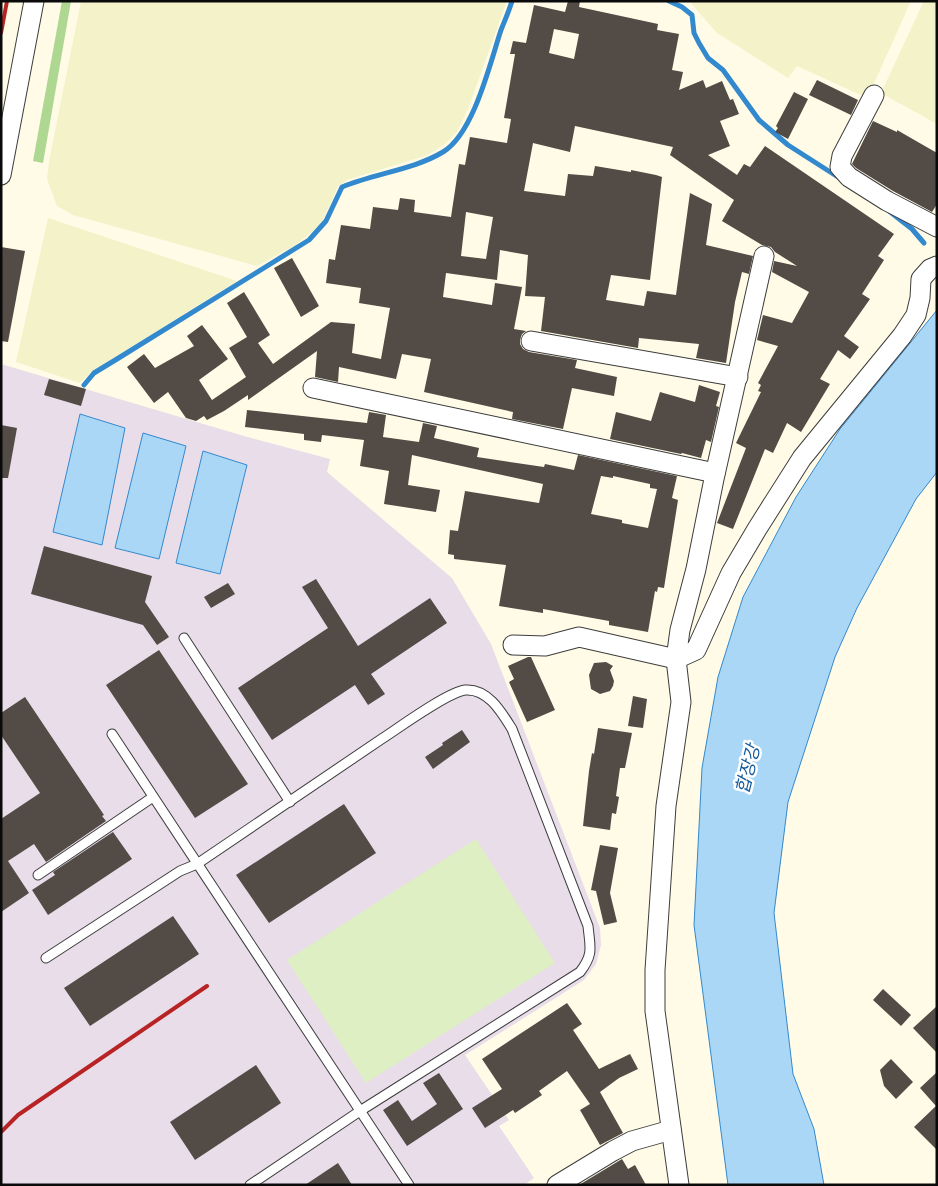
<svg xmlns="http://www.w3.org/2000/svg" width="938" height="1186" viewBox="0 0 938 1186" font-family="'Playfair Display','Noto Sans KR',serif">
  <rect width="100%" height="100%" fill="#fffbe6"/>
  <polygon fill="#e8dde9" points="1,364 244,436 330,459 327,472 452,578 491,644 600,928 601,945 596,964 584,980 465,1055 509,1120 499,1126 534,1178 524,1185 1,1185"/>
  <g fill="#f4f2c8">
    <polygon points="81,1 507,1 468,109 457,132 445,144 428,155 347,180 338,186 323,220 313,231 294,246 257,266 73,215 57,206 47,179 49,161"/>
    <polygon points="689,1 911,1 871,90 863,96 797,66 788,78 717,33"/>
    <polygon points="924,1 937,1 937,124 881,93"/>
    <polygon points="48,218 237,281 91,372 80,383 16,362"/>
  </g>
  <polygon fill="#aed891" points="62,1 71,1 43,163 33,161"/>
  <polygon fill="#deefc3" points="476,839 555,963 366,1083 287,960"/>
  <g fill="#abd7f6" stroke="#3389cd">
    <polygon points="937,310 937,472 916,499 857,608 835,657 788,802 774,913 793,1074 814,1129 824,1185 728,1185 694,925 702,768 718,677 743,597 796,497 840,429"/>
    <polygon points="80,414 125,428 102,545 53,532"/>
    <polygon points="143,433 186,446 159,559 115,548"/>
    <polygon points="203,451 247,465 220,574 176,563"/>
  </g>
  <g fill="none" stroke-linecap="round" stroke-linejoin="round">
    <g stroke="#3389cd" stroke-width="5">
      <polyline points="669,1 682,7 692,15 694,33 699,43 708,58 723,70 759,120 788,145 838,177"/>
      <polyline points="889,211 912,229 924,243"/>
      <path d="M84,385L94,373L117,359L309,240L326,221L342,187C375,173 413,170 443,152C474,133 490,63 501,30C505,20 509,11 512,1"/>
    </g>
  </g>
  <g fill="#524b46" fill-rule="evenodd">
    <path d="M568,1H580L579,7L658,24L657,30L679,34L672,70L683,72L679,90L703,80L706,88L722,81L730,100L733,99L739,114L720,121L730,146L708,155L737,175L744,164L750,167L765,146L894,234L878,256L884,260L862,294L870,299L844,336L859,347L850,359L838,350L820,379L830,384L801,432L787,423L773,453L765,449L733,529L717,523L746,448L736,443L761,392L758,391L761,385L758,383L778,346L757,340L763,315L792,323L809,292L772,272L774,261L797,266L775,252L771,247L762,245L722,221L734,200L670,155L673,147L575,126L570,152L533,143L524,191L565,196L568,174L593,176L595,166L631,172V170L656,175L662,177L650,280L611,275L606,300L644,306L647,291L676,295L690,193L712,204L706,245L753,256L749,274L742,272L735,302L726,363L696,358L699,344L639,338L638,348L541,331L545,297L525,296L528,255L500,250L497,280L446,273L443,297L492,305L495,283L522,287L514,329L526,331L522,334L520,340V344L523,349L529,352L577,360L575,368L617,377L614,396L572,388L563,429L512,419L513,412L424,392L431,359L402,354L396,379L339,367L338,382L315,377L317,351L248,400V395L224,411L207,420L204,416L196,421L186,418L168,392L154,403L127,367L144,354L155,368L194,346L187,336L202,325L228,359L199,380L212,400L246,377L229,348L247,337L227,303L244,292L270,335L258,343L273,364L331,322L355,324L352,353L381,359L390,308L359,303L361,288L326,283L329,259L335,260L341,225L370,229L373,207L398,210L400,198L415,200L414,212L451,217L459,164L465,165L470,137L507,143L511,119L504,118L515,54H510L513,41L526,43L534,5L565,12ZM554,29L579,34L574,59L549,53ZM466,212L493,217L486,259L461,256Z"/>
    <polygon points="817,80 858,100 851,115 809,95"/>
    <polygon points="794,92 808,99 788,139 775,132 778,128 776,126"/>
    <polygon points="873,121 897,132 897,130 937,153 937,204 932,212 893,191 856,168 852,164"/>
    <polygon points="1,247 25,251 8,342 1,341"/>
    <polygon points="292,258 319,306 301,317 274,268"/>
    <polygon points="49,379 86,389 81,406 44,395"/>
    <polygon points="699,385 720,392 716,406 719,407 711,442 706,440 701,458 682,453 681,454 610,439 616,412 651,421 660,392 695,402"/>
    <path d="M247,410L367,423L369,412L386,415L383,437L419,442L423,423L437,426L434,438L479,448L477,457L544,467L545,464L574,470L578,455L677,476L672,498L678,500L664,588L658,587L657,592L655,591L648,632L609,625V621L543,609V613L499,606L506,565L454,559V555L448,554L450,530L458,531L465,491L539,503L543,484L412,455L408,485L440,490L436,512L384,504L389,471L360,466L364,440L322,435L321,442L304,440V434L245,427ZM601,476L613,478V476L650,484V488L657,489L648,528L622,523V520L591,514Z"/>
    <polygon points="1,425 17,428 8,478 1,478"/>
    <polygon points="44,546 152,576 145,602 169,637 157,645 143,625 31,594"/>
    <polygon points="316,579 358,646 430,598 447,623 371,674 385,694 368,705 355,685 272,740 238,688 328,628 302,587"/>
    <polygon points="228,583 235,594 211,608 204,597"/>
    <polygon points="159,650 248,784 195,818 106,685"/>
    <polygon points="528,657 531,657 555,710 527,722 509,682 514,679 508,666"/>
    <polygon points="606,662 613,666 610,670 614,681 613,686 610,691 600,694 591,689 589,675 594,663"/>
    <polygon points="633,696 647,699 643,728 628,726"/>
    <polygon points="25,697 104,815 102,816 106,821 46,862 34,844 8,861 29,893 1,912 1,819 40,793 1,735 1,713"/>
    <polygon points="598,728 632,733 625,768 620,768 616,796 619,797 616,814 612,813 610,830 583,826 589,771 592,753 594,754"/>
    <polygon points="462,730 470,742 433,769 425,757 443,745 442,743"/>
    <polygon points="344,804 376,853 269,923 236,875"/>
    <polygon points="113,832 132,859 48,915 32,890 55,875 53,872"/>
    <polygon points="600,845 618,848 610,893 617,922 604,925 596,891 591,890"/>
    <polygon points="173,916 199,954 90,1026 64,988"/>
    <polygon points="883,989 911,1015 901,1026 873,1000"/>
    <polygon points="567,1003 582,1024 573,1030 599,1069 630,1054 638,1069 619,1078 600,1092 623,1133 600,1145 580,1110 590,1104 567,1071 539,1091 542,1095 515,1113 513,1110 485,1128 472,1108 502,1089 482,1059"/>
    <polygon points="937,1006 937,1053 913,1028"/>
    <polygon points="891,1059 913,1082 896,1099 884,1086 880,1070"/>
    <polygon points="256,1065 281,1103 195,1160 170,1122"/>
    <polygon points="937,1072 937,1150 914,1127 936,1106 920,1088"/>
    <polygon points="439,1073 463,1109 407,1146 383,1110 398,1100 412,1121 437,1104 423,1083"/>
    <polygon points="622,1159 628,1169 635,1165 646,1185 579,1185"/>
    <polygon points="338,1163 352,1185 305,1185"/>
  </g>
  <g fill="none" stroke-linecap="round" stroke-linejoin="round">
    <g stroke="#3d3d3d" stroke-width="11">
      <g id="service">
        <polyline points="184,638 290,802"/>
        <polyline points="112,734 409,1185"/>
        <polyline points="38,875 153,797"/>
        <path d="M46,958L180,871L197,864C259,822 321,780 383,738C400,727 448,692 465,690C488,688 502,713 512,729L588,926C590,947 594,954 580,972L360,1111L250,1185"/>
      </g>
    </g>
    <g stroke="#3d3d3d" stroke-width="21">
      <g id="minor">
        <polyline points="874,95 842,156 840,167 849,177 887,201 937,227"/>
        <polyline points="1,175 34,1"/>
        <polyline points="531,341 738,377"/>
        <polyline points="313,388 715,473"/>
        <polyline points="513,645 545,646 579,637 676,659 696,650 731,573 757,529 802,458 902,336 916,315 920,298 921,279 930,269 937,266"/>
        <polyline points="557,1185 613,1151 632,1141 671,1130"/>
        <polyline points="679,1185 655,1011 655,970 666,806 681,702 676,659 680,630 696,569 714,479 764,256"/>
      </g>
    </g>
    <use href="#service" stroke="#fff" stroke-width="9"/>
    <use href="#minor" stroke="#fff" stroke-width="19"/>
    <g stroke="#b82324" stroke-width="4">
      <polyline points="1,33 7,1"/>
      <polyline points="1,1132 18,1115 207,986"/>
    </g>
  </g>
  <g text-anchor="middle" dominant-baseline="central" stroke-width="5" stroke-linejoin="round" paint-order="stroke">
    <g font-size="18" font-style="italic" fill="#155a9a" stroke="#fff">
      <text transform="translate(747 769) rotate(-76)">합장강</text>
    </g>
  </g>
  <rect width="938" height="1186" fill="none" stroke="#0a0a0a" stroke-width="5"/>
</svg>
